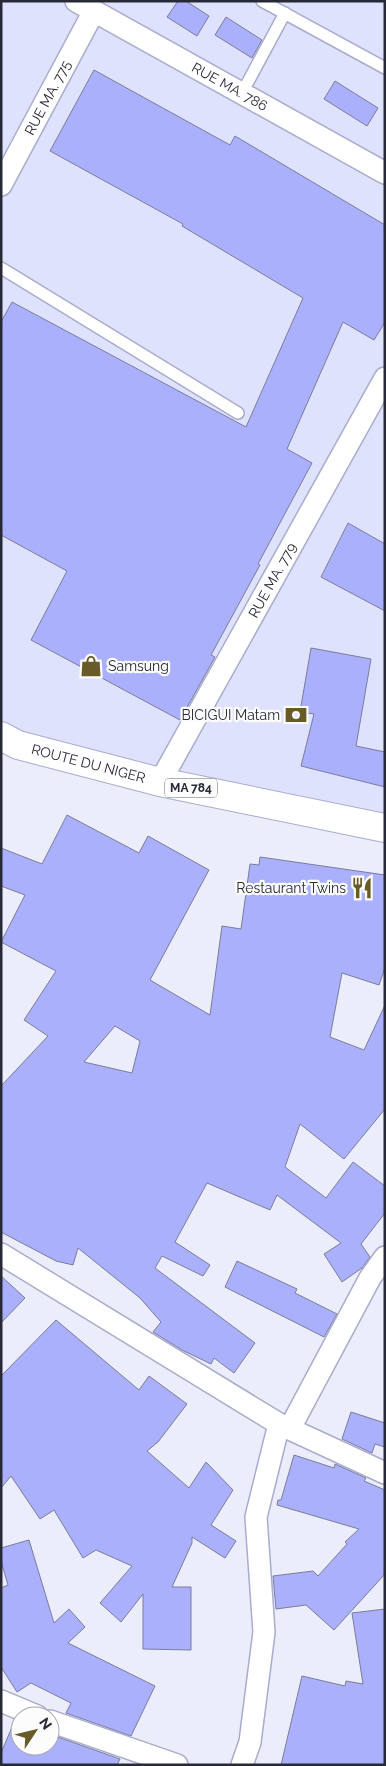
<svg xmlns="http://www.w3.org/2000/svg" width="386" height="1766" viewBox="0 0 386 1766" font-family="Raleway,sans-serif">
  <rect width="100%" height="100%" fill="#ecedfb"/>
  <polygon fill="#dfe2fc" points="1,1 385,1 385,828 1,736"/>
  <g fill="#abb0fc" stroke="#797c9b" fill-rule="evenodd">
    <polygon points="178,1 186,1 209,16 197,36 167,17"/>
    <polygon points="226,17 262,40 252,58 215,35"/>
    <polygon points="94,70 230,145 235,136 385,225 385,322 374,340 343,322 287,449 312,463 258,564 260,565 211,655 215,657 180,720 31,640 67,571 1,535 1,322 12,302 246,427 303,298 182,226 183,224 50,151"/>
    <polygon points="335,81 378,108 367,126 324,99"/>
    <polygon points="348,523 385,544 385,611 321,577"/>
    <polygon points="311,648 371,659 356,746 385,752 385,787 301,766 314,714 300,712"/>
    <path d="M67,815L139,853L148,836L209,870L150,980L210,1015L222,926L241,929L250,864L259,865L260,857L385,875V968L379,985L342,973L330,1037L364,1050L385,1005V1109L344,1159L300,1124L285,1167L326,1198L353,1162L385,1186V1213L361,1244L370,1257L362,1268L342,1282L324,1254L341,1243L277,1195L270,1210L207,1183L175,1242L210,1265L203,1276L162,1256L155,1268L255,1343L234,1373L214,1358L211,1364L182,1350L153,1332L161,1322L140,1298L78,1248L73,1265L56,1261L1,1232V1086L48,1036L24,1020L56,971L1,942L25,895L1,886V848L42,864ZM115,1026L140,1041L132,1073L84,1062Z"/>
    <polygon points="237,1261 297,1289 295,1293 337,1314 324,1337 225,1287"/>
    <polygon points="1,1276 25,1298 1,1323"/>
    <polygon points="56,1320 139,1390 149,1376 187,1404 158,1442 147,1451 189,1488 206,1462 233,1490 211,1525 236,1541 225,1558 192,1537 192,1543 172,1587 191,1587 191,1650 143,1649 143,1594 121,1622 100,1603 132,1566 96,1550 83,1558 54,1510 40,1519 11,1476 1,1488 1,1376"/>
    <polygon points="351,1412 385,1423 385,1447 375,1444 372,1453 342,1439"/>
    <polygon points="294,1455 334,1468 335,1464 366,1478 364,1481 385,1490 385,1574 334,1630 306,1605 276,1609 273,1576 313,1571 318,1576 347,1544 345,1542 359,1529 277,1505 278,1500 281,1500"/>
    <polygon points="29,1540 54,1623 69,1609 85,1627 68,1643 155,1686 131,1736 66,1713 71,1703 31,1683 17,1692 1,1667 1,1588 8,1585 1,1561 1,1548"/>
    <polygon points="385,1609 385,1765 281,1765 302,1676 345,1686 346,1681 363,1684 352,1613"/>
    <polygon points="15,1720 20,1722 20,1746 51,1746 55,1736 120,1759 117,1765 1,1765 1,1753"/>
  </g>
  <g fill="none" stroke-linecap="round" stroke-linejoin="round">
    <g stroke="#a9accd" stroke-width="14">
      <g id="lane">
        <polyline points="262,1 385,68"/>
        <polyline points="242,93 285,13"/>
        <polyline points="1,268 238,413"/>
      </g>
    </g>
    <g stroke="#a9accd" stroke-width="24">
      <g id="street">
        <path id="s1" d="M76,1L385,173"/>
        <path id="s2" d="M1,185L94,11"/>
        <path id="s3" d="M160,782L385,378"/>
        <polyline points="1,1254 279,1424 385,1473"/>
        <polyline points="290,1428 370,1278 385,1257"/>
        <polyline points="1,1701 37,1716"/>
        <polyline points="50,1721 177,1765"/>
        <polyline points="242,1765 250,1742 264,1632 256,1517 279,1424"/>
      </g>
    </g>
    <g stroke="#a9accd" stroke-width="30">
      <g id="primary">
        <path id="s4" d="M1,736L18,745L160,782L385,828"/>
      </g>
    </g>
    <use href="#lane" stroke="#fff" stroke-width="11"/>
    <use href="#street" stroke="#fff" stroke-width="21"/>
    <use href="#primary" stroke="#fff" stroke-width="28"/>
  </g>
  <defs>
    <g id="shop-bare" transform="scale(1.725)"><path d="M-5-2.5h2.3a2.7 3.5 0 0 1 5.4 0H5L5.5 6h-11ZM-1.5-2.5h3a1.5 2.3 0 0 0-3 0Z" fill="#685b28" stroke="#fbfcfb" stroke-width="2.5" paint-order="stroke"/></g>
    <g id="bank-bare" transform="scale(1.725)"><path d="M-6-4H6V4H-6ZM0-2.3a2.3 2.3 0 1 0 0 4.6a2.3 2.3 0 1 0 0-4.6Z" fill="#685b28" stroke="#fbfcfb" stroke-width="2.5" paint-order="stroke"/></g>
    <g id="restaurant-bare" transform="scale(1.725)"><path d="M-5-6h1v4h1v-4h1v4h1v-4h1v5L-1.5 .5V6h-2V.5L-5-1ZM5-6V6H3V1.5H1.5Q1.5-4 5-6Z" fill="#685b28" stroke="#fbfcfb" stroke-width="2.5" paint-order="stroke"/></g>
  </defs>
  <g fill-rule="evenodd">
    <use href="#shop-bare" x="91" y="666"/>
    <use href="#bank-bare" x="296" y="715"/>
    <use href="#restaurant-bare" x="362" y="888"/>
  </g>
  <g text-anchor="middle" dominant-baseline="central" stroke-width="4.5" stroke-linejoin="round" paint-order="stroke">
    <rect fill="#fbfcfb" stroke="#676871" stroke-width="1" x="165" y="778.5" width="52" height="19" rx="4"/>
    <g font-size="12" font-weight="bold" fill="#272936">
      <text x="191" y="788">MA 784</text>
    </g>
    <g font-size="14" fill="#272936" stroke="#fbfcfb">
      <text stroke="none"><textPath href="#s1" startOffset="176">RUE MA. 786</textPath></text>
      <text stroke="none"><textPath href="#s2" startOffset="99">RUE MA. 775</textPath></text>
      <text stroke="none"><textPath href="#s3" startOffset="231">RUE MA. 779</textPath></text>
      <text stroke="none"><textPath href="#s4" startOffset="92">ROUTE DU NIGER</textPath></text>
    </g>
    <g font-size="14" fill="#272936" stroke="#fbfcfb" text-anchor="end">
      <text x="108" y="666" text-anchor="start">Samsung</text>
      <text x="280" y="715">BICIGUI Matam</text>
      <text x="346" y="888">Restaurant Twins</text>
    </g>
  </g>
  <rect width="386" height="1766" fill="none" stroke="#272936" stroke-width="5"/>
  <g transform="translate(35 1731) rotate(55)"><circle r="24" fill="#fbfcfb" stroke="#a6a8ac"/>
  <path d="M0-4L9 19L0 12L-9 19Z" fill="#685b28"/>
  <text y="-8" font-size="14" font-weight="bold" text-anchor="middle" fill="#272936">N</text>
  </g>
</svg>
